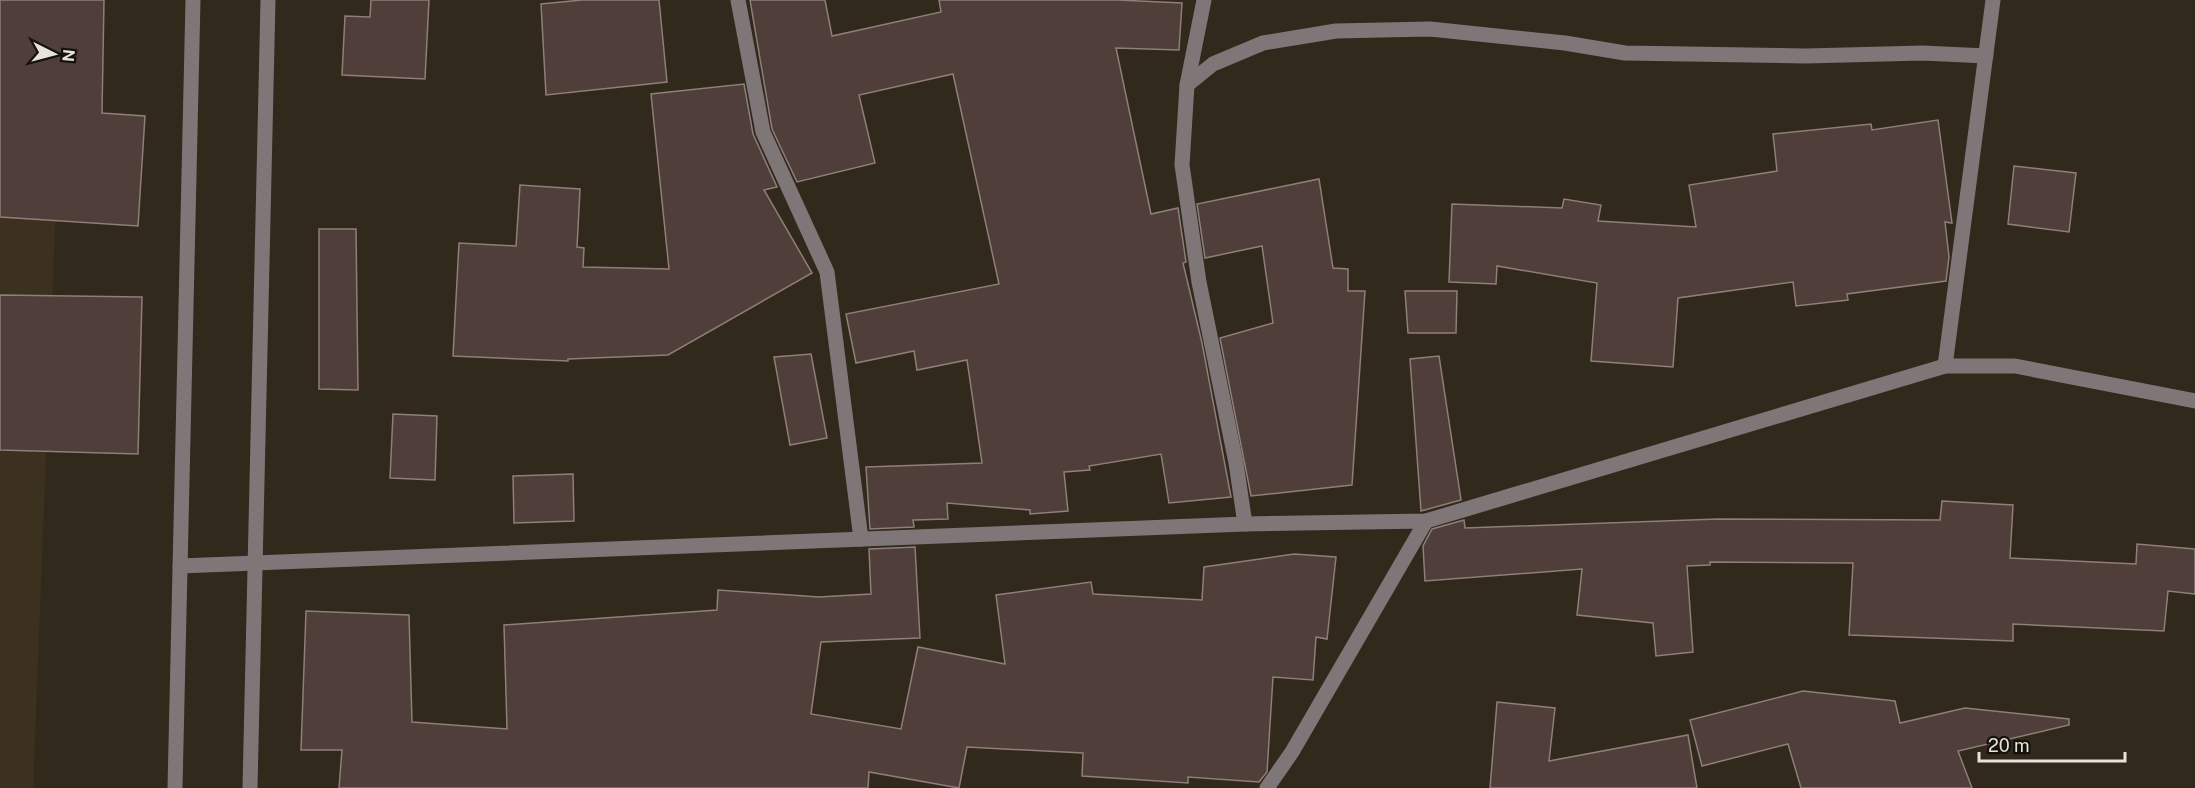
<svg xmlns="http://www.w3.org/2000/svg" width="2195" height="788" viewBox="0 0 2195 788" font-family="'Public Sans',sans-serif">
  <rect width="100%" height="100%" fill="#30291c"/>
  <polygon fill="#3c311f" points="0,0 64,0 33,788 0,788"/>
  <g fill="#4f3e39" stroke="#907e78" stroke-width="1.5">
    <polygon points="0,0 104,0 102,113 145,116 138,226 0,217"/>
    <polygon points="371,0 429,0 425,79 342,75 345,16 370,17"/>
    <polygon points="582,0 659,0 667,82 546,95 541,4"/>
    <polygon points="750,0 825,0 832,36 941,12 939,0 1118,0 1182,3 1179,50 1116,48 1151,214 1178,208 1186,262 1183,263 1202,343 1231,497 1169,503 1161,454 1089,466 1090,470 1064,472 1068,511 1030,514 1030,510 947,503 948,519 913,520 914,527 870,529 866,467 982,463 967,360 917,370 914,351 856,363 846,314 999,284 953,74 859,95 875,163 797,182 772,129"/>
    <polygon points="744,84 753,134 777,187 764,190 812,273 668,355 568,359 568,361 453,356 459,243 516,246 520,185 580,189 577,247 584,248 583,267 669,269 651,94"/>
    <polygon points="1938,120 1952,223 1945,222 1949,257 1946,281 1847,294 1848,300 1796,306 1793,282 1678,298 1673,367 1591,361 1597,283 1497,266 1496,284 1449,282 1452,204 1562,208 1564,199 1601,205 1598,221 1696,227 1689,185 1777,171 1773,134 1871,124 1872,130"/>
    <polygon points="2014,166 2076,173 2069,232 2008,224"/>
    <polygon points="1319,179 1333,268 1348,269 1348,291 1365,291 1352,485 1251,496 1220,338 1273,323 1262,246 1205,258 1197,204"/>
    <polygon points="319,229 356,229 358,390 319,389"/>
    <polygon points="1405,291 1457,291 1456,333 1408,333"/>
    <polygon points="0,295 142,297 138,454 0,450"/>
    <polygon points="811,354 827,438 790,445 774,357"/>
    <polygon points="1439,356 1461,500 1421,511 1410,359"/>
    <polygon points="393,414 437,416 435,480 390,478"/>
    <polygon points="573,474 574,521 514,523 513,476"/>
    <polygon points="1942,501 2013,505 2010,558 2136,564 2137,544 2195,549 2195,594 2168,591 2164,631 2013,624 2013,641 1849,635 1853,563 1710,562 1710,565 1687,566 1693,652 1656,656 1653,623 1577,615 1582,569 1425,581 1423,546 1432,529 1464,520 1465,528 1718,519 1940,520"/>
    <polygon points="915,547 920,638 821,642 811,714 901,729 918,647 1005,664 996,595 1091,582 1093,594 1202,600 1204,567 1294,554 1336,557 1327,639 1316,637 1313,680 1273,677 1267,772 1259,782 1188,777 1188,783 1082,776 1083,753 967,747 959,788 869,772 868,788 339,788 342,750 301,750 306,611 409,615 412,722 507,729 504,625 717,610 718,590 819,597 871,594 869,549"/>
    <polygon points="1803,691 1895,701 1900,723 1965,708 2069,719 2069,725 1958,751 1972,788 1801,788 1788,744 1702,766 1690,720"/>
    <polygon points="1497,702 1555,708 1549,761 1688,735 1697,788 1490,788"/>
  </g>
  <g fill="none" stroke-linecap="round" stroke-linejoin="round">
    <g stroke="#7f7678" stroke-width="15">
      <polyline points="738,0 763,132 827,272 861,539"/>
      <polyline points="1204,0 1187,85 1182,165 1199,282 1236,463 1245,524"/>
      <polyline points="1187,85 1213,64 1263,43 1336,31 1430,29 1565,43 1625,53 1806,56 1923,53 1986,56"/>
      <polyline points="1945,366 1993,0"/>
      <polyline points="180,566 1245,524 1426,521 1945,366 2015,366 2195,401"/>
      <polyline points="175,788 193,0"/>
      <polyline points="250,788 268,0"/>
      <polyline points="1267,788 1292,752 1426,521"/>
    </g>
  </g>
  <g transform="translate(54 54) rotate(96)" stroke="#15120c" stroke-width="4.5" paint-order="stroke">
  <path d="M0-4.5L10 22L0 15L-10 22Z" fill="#e7e2da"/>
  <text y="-9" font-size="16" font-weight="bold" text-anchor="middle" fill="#e7e2da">N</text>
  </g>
  <path d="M1979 752v9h146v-9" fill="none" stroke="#e7e2da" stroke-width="3"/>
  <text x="1988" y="752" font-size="18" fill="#e7e2da" stroke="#15120c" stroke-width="4.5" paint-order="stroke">20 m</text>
</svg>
